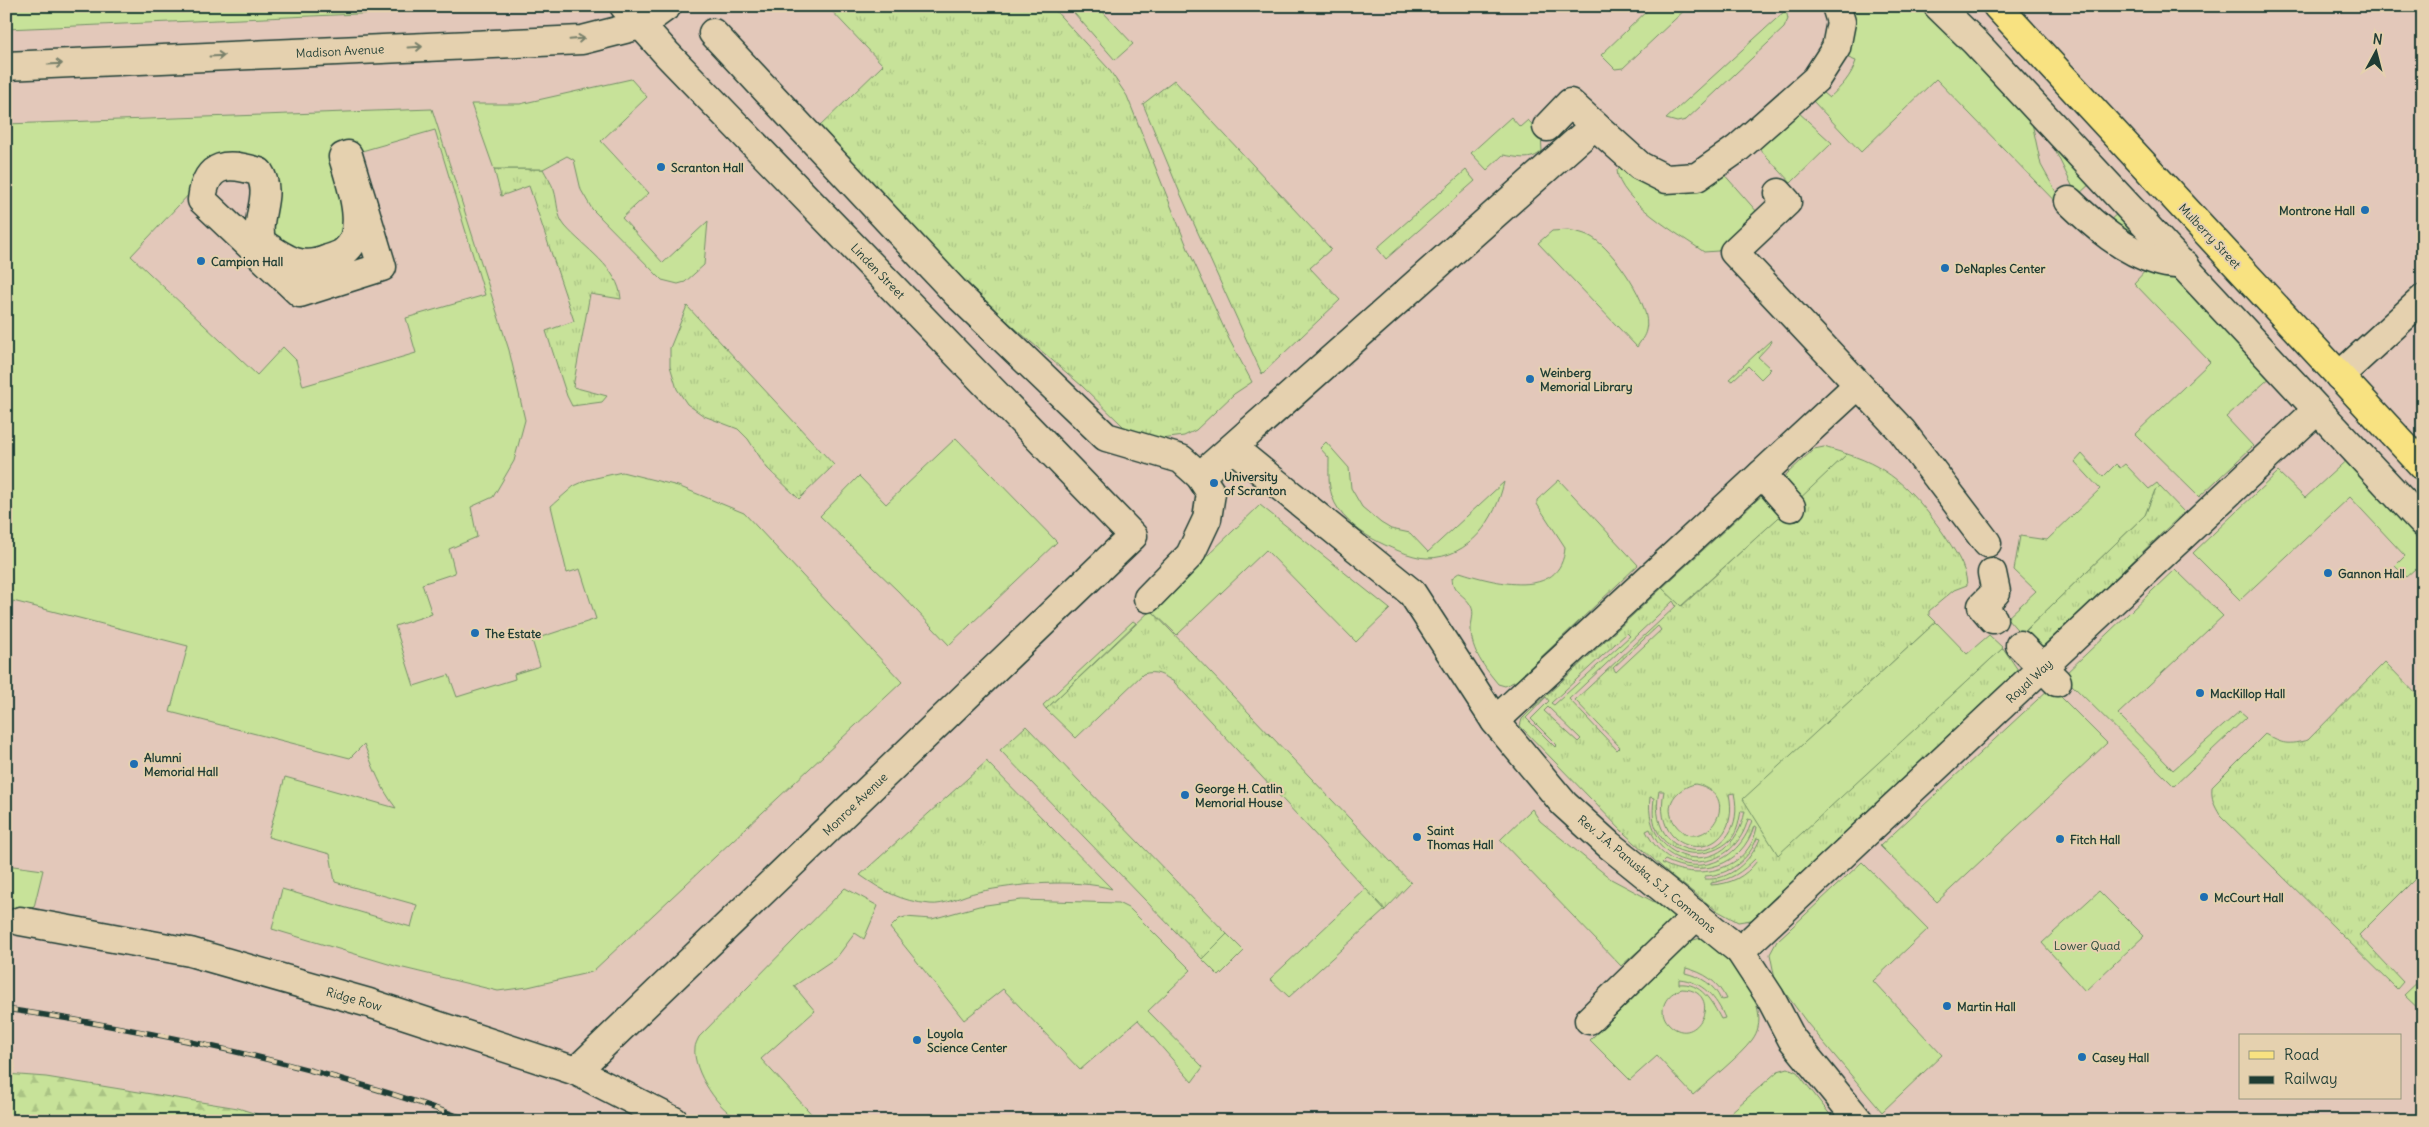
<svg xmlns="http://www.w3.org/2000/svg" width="2429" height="1127" viewBox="0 0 2429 1127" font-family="Delius,sans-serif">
  <defs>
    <pattern id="grass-tufts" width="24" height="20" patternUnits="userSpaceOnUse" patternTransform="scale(1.25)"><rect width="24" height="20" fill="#c7e299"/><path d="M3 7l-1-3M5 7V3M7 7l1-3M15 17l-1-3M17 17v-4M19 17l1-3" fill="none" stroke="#aac384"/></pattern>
    <pattern id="forest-firs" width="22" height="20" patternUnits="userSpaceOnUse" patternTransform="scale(1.25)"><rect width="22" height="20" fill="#c7e299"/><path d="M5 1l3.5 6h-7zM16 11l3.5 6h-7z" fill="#aac384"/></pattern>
  </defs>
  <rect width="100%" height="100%" fill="#e5d1af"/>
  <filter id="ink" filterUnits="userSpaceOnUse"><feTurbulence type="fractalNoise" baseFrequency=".02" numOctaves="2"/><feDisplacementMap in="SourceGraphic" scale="10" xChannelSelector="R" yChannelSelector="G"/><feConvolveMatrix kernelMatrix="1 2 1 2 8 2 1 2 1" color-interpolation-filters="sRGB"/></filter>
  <g filter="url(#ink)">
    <path fill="#e3c8ba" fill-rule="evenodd" d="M546,6H2423V1121H278L238,1108L46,1077L15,1074L16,1067L6,1018V29ZM2240,1036H2400V1098H2240Z"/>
    <g fill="url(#grass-tufts)" stroke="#739066" fill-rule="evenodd">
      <polygon points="827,6 1051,6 1108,68 1127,96 1188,249 1229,339 1252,382 1234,394 1196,430 1184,436 1161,439 1124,427 1082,386 943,266 817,129 883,65"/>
      <polygon points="1174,80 1331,249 1310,268 1340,300 1262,374 1180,193 1143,104"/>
      <path d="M494,169H543C546,175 551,182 554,190C558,202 556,215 565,226C584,248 619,268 621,299L590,294L573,387L607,396L602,402L572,406L567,396L546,331L574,321L529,186L501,196Z"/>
      <polygon points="687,306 834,465 799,499 767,468 748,439 738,429 704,416 687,404 677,389 670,366 670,348"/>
      <path d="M1847,454C1893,468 1916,495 1943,533C1954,550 1966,565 1967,585L1954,590L1929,611V615L1936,622L1744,799L1778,854L2003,648L2018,670L1751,920L1738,922L1716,910L1672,876L1625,834L1520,726L1522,719L1533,708L1662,588L1682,606ZM1673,601L1676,606L1575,700L1620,747L1617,750L1569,699ZM1658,626L1661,630L1616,672L1613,668ZM1627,633L1630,636L1554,705L1551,703ZM1546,697L1549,701L1531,719L1557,745L1555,747L1526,718ZM1548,707L1581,739L1578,742L1544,711ZM1695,784C1749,795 1701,861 1675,824C1662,805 1677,788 1695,784ZM1659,791H1664C1649,865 1744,864 1729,794L1734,793C1751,869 1643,871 1659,791ZM1650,797L1654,798C1653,809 1652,818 1656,828C1668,858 1710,861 1731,839C1738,831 1739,820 1741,811H1745C1732,883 1642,867 1650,797ZM1748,819L1752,820C1737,873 1671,883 1646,831L1650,829C1671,879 1736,869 1748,819ZM1754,826L1757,827C1749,871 1697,882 1662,863L1665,860C1700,878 1742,867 1754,826ZM1757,838L1760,839C1751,861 1729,881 1705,879V876C1729,875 1749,860 1757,838ZM1755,859L1757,861C1745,877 1731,884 1711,885V883C1731,880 1742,872 1755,859Z"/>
      <polygon points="2160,487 2184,512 2047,644 2039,647 2033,645 2026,630 2145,515 2155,490"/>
      <path d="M1151,610L1411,883L1385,910L1174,682C1163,675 1156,670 1143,674L1076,738L1046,709Z"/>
      <path d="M2385,662L2423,701V871L2359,935L2403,982L2397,989L2220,815C2214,805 2211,799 2212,787L2265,734C2283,745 2288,745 2308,740Z"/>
      <polygon points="1026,726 1227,934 1202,959 1000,750"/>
      <path d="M987,761V762L1112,889C1074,878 1016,884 978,892C963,895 944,906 930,904C900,901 883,891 860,875Z"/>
      <polygon points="2423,977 2423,1013 2404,995"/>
    </g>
    <polygon fill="url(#forest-firs)" stroke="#739066" points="6,1074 46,1077 238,1108 278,1121 6,1121"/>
    <g fill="#c7e299" stroke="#739066" fill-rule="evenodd">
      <polygon points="6,6 546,6 6,29"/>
      <polygon points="1068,6 1109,6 1103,12 1133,44 1115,60"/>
      <polygon points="1652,6 1689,6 1623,68 1615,69 1601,55"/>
      <path d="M1849,6H1928L2032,123L2041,165L2070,217L1936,79L1861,152L1812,100L1817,88L1829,98C1841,87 1851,77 1856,61L1846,57Z"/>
      <polygon points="1786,10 1788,19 1784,28 1686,120 1677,122 1666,119"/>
      <polygon points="631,79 647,97 601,141 649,193 622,218 663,263 708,221 704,265 685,282 678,284 662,280 592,209 581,190 574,160 567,156 543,169 494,169 471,104 520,104"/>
      <path d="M432,109L509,350L525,420L514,461L493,497L471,507L477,537L449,549L455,573L422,584L432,614L395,626L414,686L449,675L457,697L515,679L514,674L540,666L532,640L596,619L580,569L567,573L551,506L574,486L587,480L622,472L678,486L744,513L902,682L592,972L528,987L498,991L395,966L272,929L282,889L411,927L417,905L335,882L330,854L268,837L285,777L396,808C381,789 373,767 364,744L350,758L170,712L188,646L13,601L6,621V124ZM435,130L485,295L406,318L416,353L303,386L296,360L283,347L257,375L131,256L192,191L250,169L281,256L352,244L348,155Z"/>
      <polygon points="1797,111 1832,143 1791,183 1756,145"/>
      <path d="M1511,117L1520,127L1528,120L1541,134L1542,151C1531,162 1517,157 1503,155L1487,170L1471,153Z"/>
      <polygon points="2053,146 2093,181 2077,196"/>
      <path d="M1623,164L1722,172L1758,213L1718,251L1704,252C1680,235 1618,200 1617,170Z"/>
      <polygon points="1466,170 1475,181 1386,259 1377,248"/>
      <polygon points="2121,210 2158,250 2106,224"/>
      <path d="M1568,230C1577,232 1585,233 1593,238C1613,250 1653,306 1646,330C1645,336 1640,342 1637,347L1538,243L1552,231Z"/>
      <polygon points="2148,268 2181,277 2273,375 2226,417 2253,446 2199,497 2135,434 2210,362 2134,283"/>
      <polygon points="1771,340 1772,342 1758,357 1771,369 1761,379 1748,366 1732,381 1729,379"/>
      <polygon points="956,438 1057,542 949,645 899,592 820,516 859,476 886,504"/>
      <path d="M1326,442L1349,468L1351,488L1362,507L1381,523L1391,529L1410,533L1428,552L1504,482C1496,519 1470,558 1427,558C1412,558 1386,546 1373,539C1357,530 1338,515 1332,496C1328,484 1329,471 1329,458L1320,448Z"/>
      <polygon points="1824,447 1847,454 1794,504 1776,484 1814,449"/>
      <polygon points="2082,454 2103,477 2116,464 2120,468 2125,464 2149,489 2157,483 2160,487 2155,490 2145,515 2026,630 2030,637 2028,642 2007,618 2036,591 2014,570 2020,536 2047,540 2100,489 2075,462"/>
      <polygon points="2351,456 2423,532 2423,577 2415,569 2406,577 2395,566 2405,556 2350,497 2240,600 2193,553 2278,472 2305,498"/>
      <path d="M1559,480L1638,565L1516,681L1505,686L1498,684C1485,668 1471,651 1471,629C1471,621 1475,613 1471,606C1465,594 1452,593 1452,578L1460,572C1491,582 1562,602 1565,547L1537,504V500Z"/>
      <polygon points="1769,489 1788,509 1681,606 1662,588"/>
      <polygon points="1260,505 1390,609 1356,642 1266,550 1177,635 1151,610"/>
      <polygon points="2175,569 2223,616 2118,714 2173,770 2240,711 2247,717 2174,786 2063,676"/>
      <polygon points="1133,621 1136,623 1046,709 1043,705"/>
      <polygon points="1936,622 1967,654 1989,635 2003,648 1778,855 1743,799"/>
      <polygon points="2051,687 2107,743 1937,902 1880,846"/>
      <polygon points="1532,809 1540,821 1611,879 1656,903 1673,916 1672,921 1621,966 1500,840"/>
      <polygon points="1862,862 1928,929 1873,981 1942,1055 1882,1112 1808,1024 1775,979 1770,954 1777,941"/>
      <polygon points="6,865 43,870 34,907 6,916"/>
      <path d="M845,888L878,906L864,939L855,933L837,957L794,986L815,1011L761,1059L818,1121C803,1121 751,1124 741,1120C720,1113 692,1070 695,1048C695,1045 697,1041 699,1037Z"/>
      <polygon points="1366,889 1385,910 1289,997 1270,979"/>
      <polygon points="2099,891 2144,936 2085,991 2042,943"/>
      <polygon points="1021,900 1118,903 1130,909 1191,970 1148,1011 1203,1067 1192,1082 1138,1020 1080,1070 1003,989 964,1020 890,928 899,919 905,917 932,919 979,906"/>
      <polygon points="1227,934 1244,951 1219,976 1202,959"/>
      <path d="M1703,938C1728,957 1777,1007 1752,1040C1738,1058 1711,1079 1693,1095L1657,1056L1630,1080L1590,1040C1607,1023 1625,1007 1641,990C1657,972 1676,940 1703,938ZM1686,968C1704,973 1718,981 1726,999L1721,1000C1714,984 1701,977 1685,973ZM1679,979C1702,981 1717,998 1725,1018L1721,1019C1712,1002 1701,982 1679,984ZM1682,989C1726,990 1697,1052 1669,1024C1656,1011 1666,993 1682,989Z"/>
      <polygon points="1788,1068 1797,1072 1835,1121 1721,1121 1778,1071"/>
    </g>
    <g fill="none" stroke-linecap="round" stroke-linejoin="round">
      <g stroke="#1f3d34" stroke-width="31">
        <g id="street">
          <polyline points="1938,6 1975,42 2423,523"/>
          <polyline points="713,33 957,294 1106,437 1181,459 1200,476 1211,493 1207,519 1190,555 1148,598"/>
          <polyline points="6,66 582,40 641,25 667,6"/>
          <polyline points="1547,127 1570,103 1640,166 1666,179 1697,177 1737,149 1816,79 1836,48 1841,22 1836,6"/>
          <path d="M348,155L382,267L300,293L202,200C206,162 228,162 259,172C274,195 253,219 262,243C285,259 301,271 328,259C334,257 341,255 345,251C369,232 350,181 343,157Z"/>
          <polyline points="1779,193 1787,202 1734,252 1902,431 1987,543"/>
          <path d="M2069,201C2095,226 2123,251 2158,261C2167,264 2176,264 2185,265"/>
          <polyline points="2339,376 2423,299"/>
          <polyline points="1233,448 1412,593 1495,721 1564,804 1609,845 1740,951 1770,997 1792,1039 1859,1121"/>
          <polyline points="1762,474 1791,507"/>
          <polyline points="1200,476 1594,126"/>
          <polyline points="1992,573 1996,592 1982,606 1993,619"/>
          <polyline points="2020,645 2057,682"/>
          <polyline points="1495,721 1858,385"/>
          <polyline points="20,921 190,952 369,1003 576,1071 674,1121"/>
          <polyline points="1740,951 2317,410"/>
          <polyline points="1589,1020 1697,915"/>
          <polyline points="576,1071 1133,536 668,55 624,6"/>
        </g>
      </g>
      <g stroke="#1f3d34" stroke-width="31">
        <polyline id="primary" points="1997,6 2423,466"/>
      </g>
      <use href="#street" stroke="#e5d1af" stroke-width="28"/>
      <use href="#primary" stroke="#f8e281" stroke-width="28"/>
      <g stroke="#1f3d34" stroke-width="5.5">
        <path id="rail" d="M6,1009C164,1032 321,1066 471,1121"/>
      </g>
      <use href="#rail" stroke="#e5d1af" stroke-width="4" stroke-dasharray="11" stroke-linecap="butt"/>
    </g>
    <defs><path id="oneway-shaft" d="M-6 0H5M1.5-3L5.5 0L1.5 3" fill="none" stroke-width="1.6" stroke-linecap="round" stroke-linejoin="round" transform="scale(1.25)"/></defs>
    <g stroke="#78806b">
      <use href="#oneway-shaft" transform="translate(577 39) rotate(-5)"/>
      <use href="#oneway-shaft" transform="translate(415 47) rotate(-3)"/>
      <use href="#oneway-shaft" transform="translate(217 56) rotate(-3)"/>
      <use href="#oneway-shaft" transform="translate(55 64) rotate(-3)"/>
    </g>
  </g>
  <g fill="#1f6fb2" stroke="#e5d1af" stroke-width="2">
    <circle cx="661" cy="167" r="5"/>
    <circle cx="2365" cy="210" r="5"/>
    <circle cx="201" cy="261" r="5"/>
    <circle cx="1945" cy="268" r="5"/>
    <circle cx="1530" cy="379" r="5"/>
    <circle cx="1214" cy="483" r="5"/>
    <circle cx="2328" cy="573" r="5"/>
    <circle cx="475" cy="633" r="5"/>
    <circle cx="2200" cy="693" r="5"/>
    <circle cx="134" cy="764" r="5"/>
    <circle cx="1185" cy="795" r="5"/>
    <circle cx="1417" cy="837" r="5"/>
    <circle cx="2060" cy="839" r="5"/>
    <circle cx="2204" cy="897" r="5"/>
    <circle cx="1947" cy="1006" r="5"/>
    <circle cx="917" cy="1040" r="5"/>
    <circle cx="2082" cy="1057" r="5"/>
  </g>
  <g text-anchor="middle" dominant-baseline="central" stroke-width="4" stroke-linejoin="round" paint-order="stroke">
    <g font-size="12" fill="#1f3d34" stroke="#e5d1af">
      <text transform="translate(340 51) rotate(-3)">Madison Avenue</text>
      <text transform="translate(2210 236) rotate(47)">Mulberry Street</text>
      <text transform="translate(878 271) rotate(46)">Linden Street</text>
      <text transform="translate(2029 681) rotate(-43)">Royal Way</text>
      <text transform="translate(855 804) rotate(-44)">Monroe Avenue</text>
      <text transform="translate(1647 874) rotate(40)">Rev. J.A. Panuska, S.J., Commons</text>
      <text transform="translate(354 999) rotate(16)">Ridge Row</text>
    </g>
    <g font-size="12" font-weight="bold" fill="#1f3d34" stroke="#e5d1af" text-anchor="start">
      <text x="671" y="167">Scranton Hall</text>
      <text x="2355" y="210" text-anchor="end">Montrone Hall</text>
      <text x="211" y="261">Campion Hall</text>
      <text x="1955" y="268">DeNaples Center</text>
      <text x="1540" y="372">Weinberg<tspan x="1540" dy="14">Memorial Library</tspan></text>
      <text x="1224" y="476">University<tspan x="1224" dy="14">of Scranton</tspan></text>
      <text x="2338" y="573">Gannon Hall</text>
      <text x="485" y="633">The Estate</text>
      <text x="2210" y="693">MacKillop Hall</text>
      <text x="144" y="757">Alumni<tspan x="144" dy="14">Memorial Hall</tspan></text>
      <text x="1195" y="788">George H. Catlin<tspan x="1195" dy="14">Memorial House</tspan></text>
      <text x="1427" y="830">Saint<tspan x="1427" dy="14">Thomas Hall</tspan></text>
      <text x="2070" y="839">Fitch Hall</text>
      <text x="2214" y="897">McCourt Hall</text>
      <text x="1957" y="1006">Martin Hall</text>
      <text x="927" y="1033">Loyola<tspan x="927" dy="14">Science Center</tspan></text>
      <text x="2092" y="1057">Casey Hall</text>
    </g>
    <g font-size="12" fill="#274539" stroke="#e5d1af">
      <text x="2087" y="945">Lower Quad</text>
    </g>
  </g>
  <rect width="2429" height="1127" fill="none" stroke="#e5d1af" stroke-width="25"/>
  <rect x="12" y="12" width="2404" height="1102" fill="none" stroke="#1f3d34" stroke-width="2" filter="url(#ink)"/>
  <rect x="2239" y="1034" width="162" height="65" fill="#e5d1af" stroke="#96967e"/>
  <rect x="2249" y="1051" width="25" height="8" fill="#f8e281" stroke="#96967e"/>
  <text x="2284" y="1060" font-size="15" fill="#1f3d34">Road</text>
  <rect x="2249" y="1076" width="25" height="8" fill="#1f3d34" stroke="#96967e"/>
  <text x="2284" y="1084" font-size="15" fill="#1f3d34">Railway</text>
  <g transform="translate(2376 52) rotate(7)" stroke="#e5d1af" stroke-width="4" paint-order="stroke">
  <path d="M0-4L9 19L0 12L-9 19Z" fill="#1f3d34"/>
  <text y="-8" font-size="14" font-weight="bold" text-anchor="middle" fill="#1f3d34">N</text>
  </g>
</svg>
